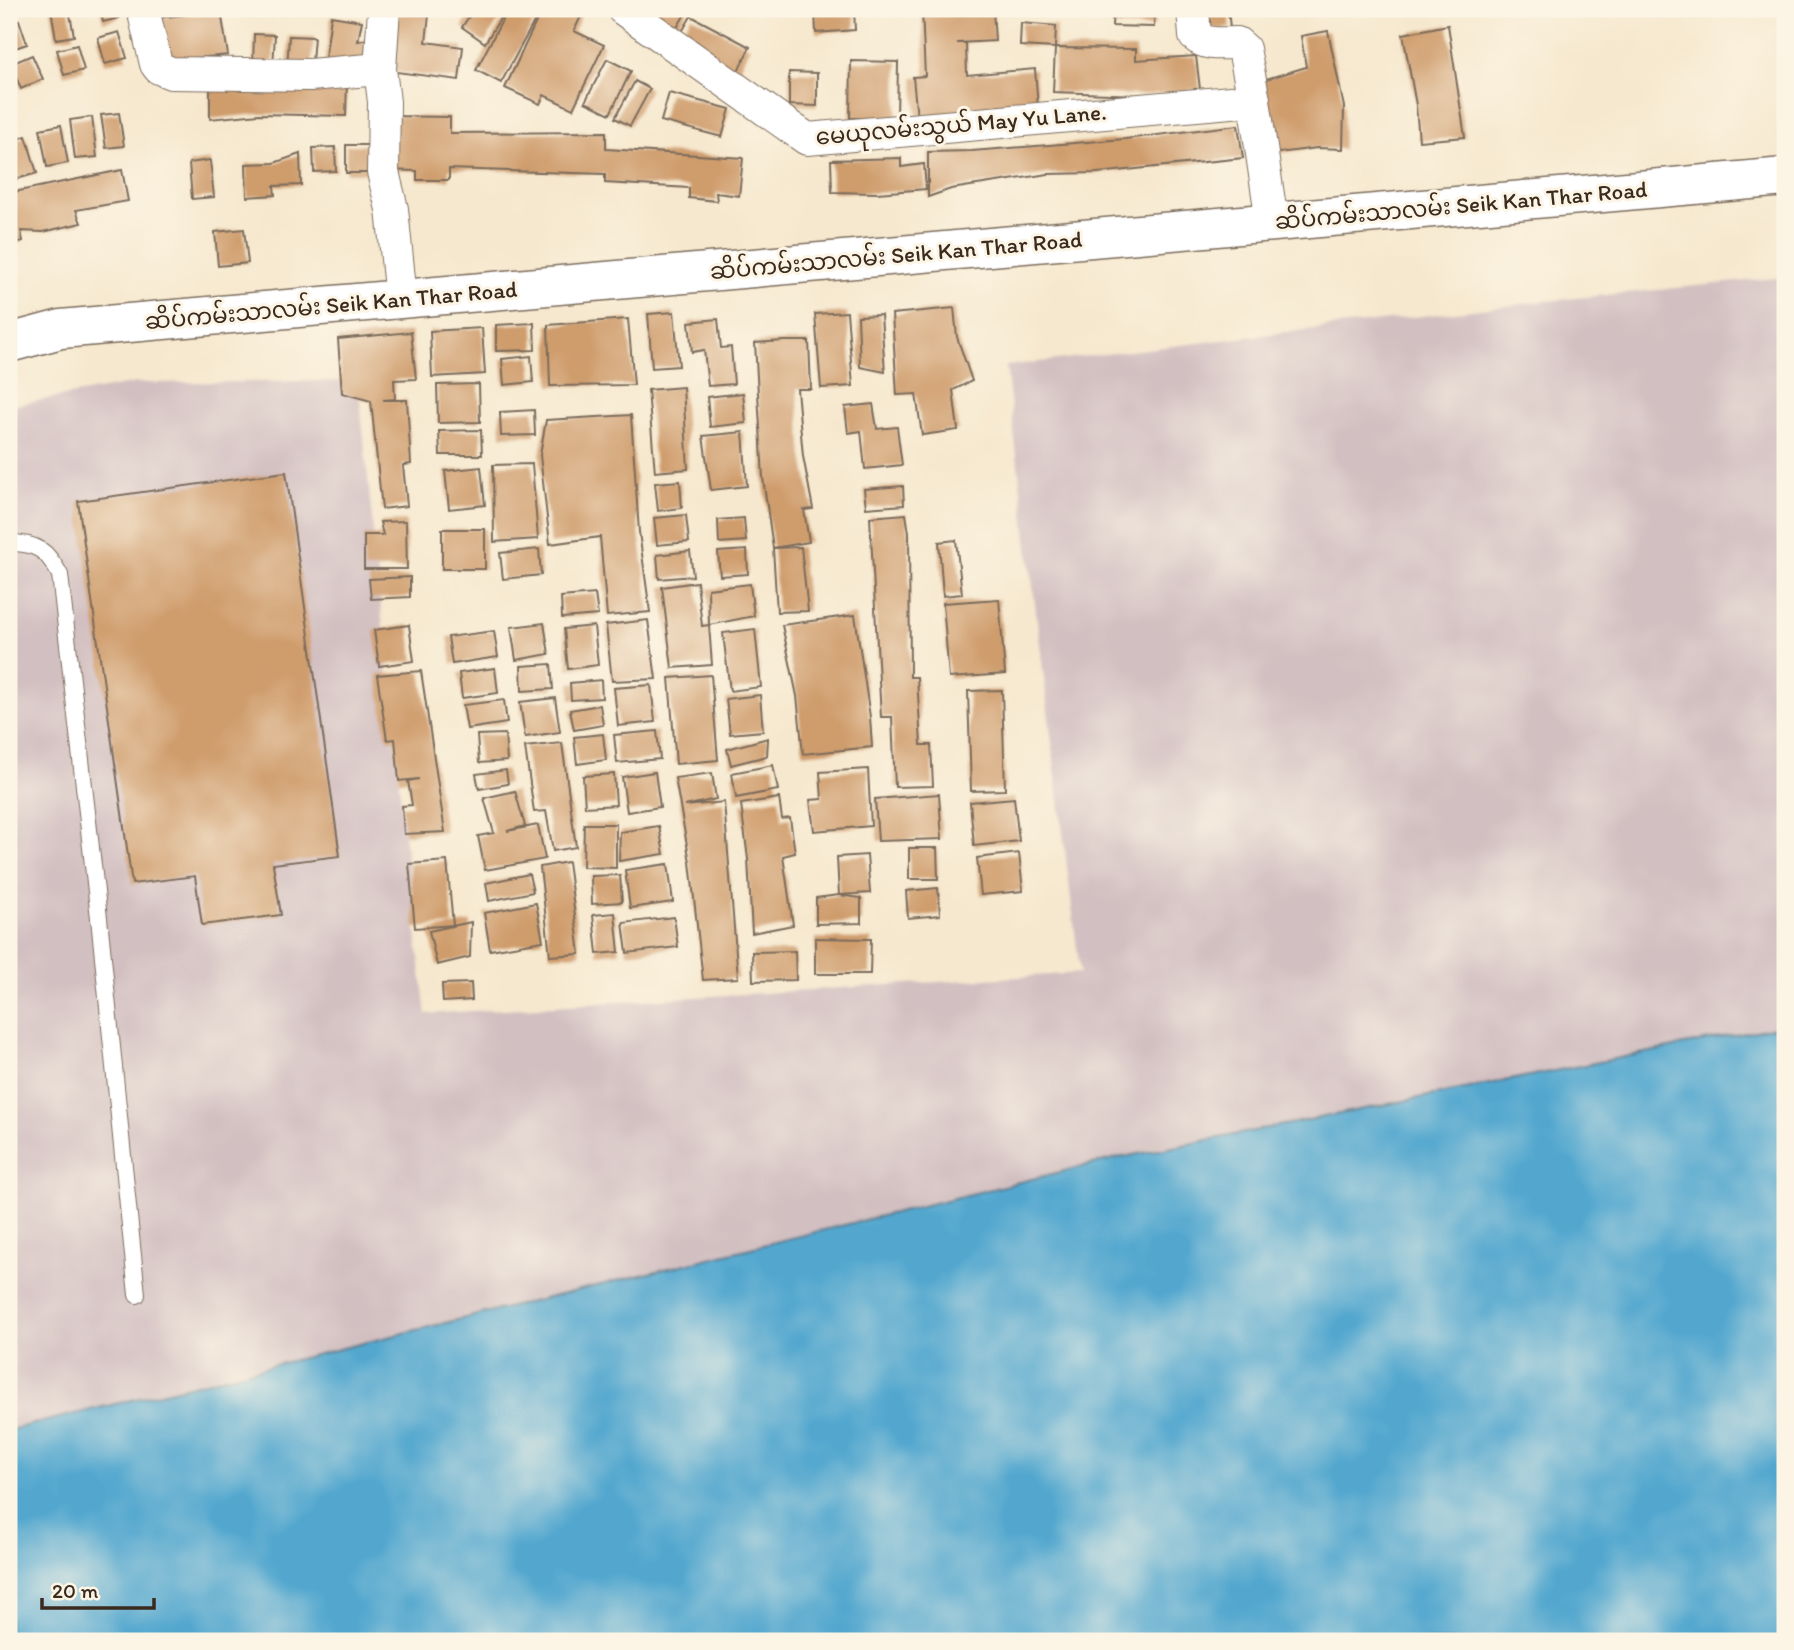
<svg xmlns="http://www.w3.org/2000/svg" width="1794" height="1650" viewBox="0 0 1794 1650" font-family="Itim,'Noto Sans Myanmar',sans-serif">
  <rect width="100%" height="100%" fill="#fcf5e5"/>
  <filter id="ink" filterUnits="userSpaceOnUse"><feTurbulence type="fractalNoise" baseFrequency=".0143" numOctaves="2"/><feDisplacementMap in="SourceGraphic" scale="14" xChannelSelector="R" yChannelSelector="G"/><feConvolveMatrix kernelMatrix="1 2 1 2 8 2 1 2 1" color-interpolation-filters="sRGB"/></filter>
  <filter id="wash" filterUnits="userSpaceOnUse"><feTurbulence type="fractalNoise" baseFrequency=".00686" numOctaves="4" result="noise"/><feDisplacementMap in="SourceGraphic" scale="28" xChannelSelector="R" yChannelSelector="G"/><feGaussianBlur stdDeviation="1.57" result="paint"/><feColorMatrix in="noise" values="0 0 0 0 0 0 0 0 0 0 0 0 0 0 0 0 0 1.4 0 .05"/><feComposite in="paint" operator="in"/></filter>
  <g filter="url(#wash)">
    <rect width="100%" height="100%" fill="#f6e8ce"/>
    <polygon fill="#d2bfc1" points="1785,277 1785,1025 1113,1159 9,1430 9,406 136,383 358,381 404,834 426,1014 1080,973 1006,366 1547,301"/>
    <polygon fill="#53a7cf" stroke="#476876" stroke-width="2" points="1785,1025 1785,1641 9,1641 9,1430 1113,1159"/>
    <g id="blocks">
      <g fill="#cf9c6c">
        <polygon points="51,9 69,9 74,36 56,39"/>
        <polygon points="100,9 117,9 119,18 103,22"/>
        <polygon points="386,9 420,9 419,14 429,15 426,42 463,47 459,80 380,70"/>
        <polygon points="474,9 506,9 485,43 462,27"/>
        <polygon points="508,9 541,9 501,83 476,70"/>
        <polygon points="542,9 571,9 582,14 574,31 604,45 573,109 544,95 540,104 505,88"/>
        <polygon points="658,9 688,9 675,31 653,18"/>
        <polygon points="815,9 854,9 855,30 816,33"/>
        <polygon points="922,9 955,9 955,12 993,9 995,41 957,43 966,43 967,75 1035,69 1038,107 917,118 913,77 925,76"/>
        <polygon points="1113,9 1155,9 1154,27 1112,26"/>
        <polygon points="1204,9 1228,9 1230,28 1206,30"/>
        <polygon points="221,11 228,55 163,61 157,18"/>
        <polygon points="331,16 362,21 358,41 369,39 368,69 324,68"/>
        <polygon points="691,16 750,47 738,71 679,37"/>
        <polygon points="19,20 27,44 9,50 9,23"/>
        <polygon points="1021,23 1056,26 1055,48 1020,46"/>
        <polygon points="1448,25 1465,137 1419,141 1416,105 1403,34"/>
        <polygon points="1328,31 1344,107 1343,149 1317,148 1271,154 1260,81 1306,67 1301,36"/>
        <polygon points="119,32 127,58 105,64 98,38"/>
        <polygon points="254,34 275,35 273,66 253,65"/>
        <polygon points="289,36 314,37 311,73 287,71"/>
        <polygon points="77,45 84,70 64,75 57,50"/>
        <polygon points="1055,48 1136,49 1136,60 1196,56 1200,89 1139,95 1053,92"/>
        <polygon points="32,55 43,79 21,89 11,64"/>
        <polygon points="607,59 631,71 610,114 585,102"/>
        <polygon points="851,61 898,62 897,118 850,118"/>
        <polygon points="789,72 817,73 817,106 789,105"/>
        <polygon points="347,81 346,116 259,114 210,119 210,84"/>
        <polygon points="635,81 650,89 630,126 615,118"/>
        <polygon points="669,93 730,109 722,137 661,121"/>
        <polygon points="119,113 124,146 106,148 101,115"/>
        <polygon points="388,116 450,117 450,133 606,132 606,149 743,158 739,196 716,193 717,201 689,198 689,188 605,183 605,174 449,169 449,180 417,180 417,171 385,170"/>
        <polygon points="92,117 97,157 75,159 70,120"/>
        <polygon points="61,125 68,163 47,167 40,129"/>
        <polygon points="1238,125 1243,158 1097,173 1048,174 951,189 928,197 928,152 972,151 1125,139"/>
        <polygon points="26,136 37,173 17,179 9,152 9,142"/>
        <rect x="346" y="145" width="23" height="28"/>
        <polygon points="335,147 336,171 314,172 313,148"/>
        <polygon points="300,154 301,185 274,186 275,195 247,197 246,164 274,163"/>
        <polygon points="901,158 901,167 924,164 926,189 877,193 832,192 831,160"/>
        <polygon points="210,160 214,197 192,199 189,163"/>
        <polygon points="122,170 128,201 76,210 81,223 43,232 21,231 23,241 9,245 9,193"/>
        <polygon points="244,229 248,263 218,266 215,232"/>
        <polygon points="954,308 957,337 972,381 953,390 958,430 922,435 916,394 897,395 892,314"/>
        <polygon points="674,312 679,366 652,368 648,314"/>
        <polygon points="847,312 853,386 821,388 815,314"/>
        <polygon points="881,315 885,372 860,367 858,316"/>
        <polygon points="628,319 634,385 550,386 548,325"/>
        <polygon points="718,319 721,348 731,347 734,384 708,386 704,350 692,352 689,322"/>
        <polygon points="534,323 535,350 496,351 496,325"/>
        <polygon points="482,328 485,374 432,377 430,331"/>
        <polygon points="411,332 416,379 394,380 395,399 383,400 407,400 411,464 403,465 407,506 382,509 371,401 342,393 338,339"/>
        <polygon points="784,341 809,341 811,389 797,389 803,456 813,509 804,510 809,542 773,548 763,478 755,343"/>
        <polygon points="531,356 533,382 504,385 502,359"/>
        <polygon points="479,384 480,422 438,423 437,385"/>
        <polygon points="683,387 688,469 655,472 648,390"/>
        <polygon points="743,393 746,423 710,427 707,397"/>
        <polygon points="873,404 877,429 897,427 902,465 865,469 861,431 848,433 845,407"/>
        <polygon points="534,410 535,435 501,436 500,412"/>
        <polygon points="631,415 639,532 650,612 607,616 600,537 550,544 540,455 546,420"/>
        <polygon points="481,430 482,455 440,455 439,431"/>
        <polygon points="743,432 747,486 711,490 703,436"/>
        <polygon points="532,464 538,539 494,542 493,465"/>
        <polygon points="481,467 485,505 449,509 445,471"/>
        <polygon points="286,472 340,856 273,864 281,915 202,925 195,876 132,884 78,501"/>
        <polygon points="680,481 682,508 658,511 655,483"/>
        <polygon points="903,486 904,505 866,508 864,489"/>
        <polygon points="906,514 909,533 910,677 917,677 921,745 931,745 933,786 895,787 892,717 881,717 870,517"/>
        <polygon points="686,515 689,542 657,545 654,518"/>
        <polygon points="744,518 746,541 719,543 718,520"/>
        <polygon points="406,521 407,569 364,569 364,535 383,535 380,522"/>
        <rect x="442" y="529" width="43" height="40"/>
        <polygon points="956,540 962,594 943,596 939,542"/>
        <polygon points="801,547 808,611 777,612 773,548"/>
        <polygon points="539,549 541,575 503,579 500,553"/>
        <polygon points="747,550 748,574 720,576 718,552"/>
        <polygon points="690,551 693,576 659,579 657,555"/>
        <polygon points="410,577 410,597 371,599 369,579"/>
        <polygon points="697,582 702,626 709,625 708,589 750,584 754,616 709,625 712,665 672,668 662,587"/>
        <polygon points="595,594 598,615 562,618 561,597"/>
        <polygon points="999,599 1005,674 949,678 943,603"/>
        <polygon points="855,615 870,717 872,747 803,754 797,696 782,625"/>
        <polygon points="648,620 656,679 612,681 606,625"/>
        <polygon points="544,623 549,654 516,660 511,627"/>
        <polygon points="409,625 414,661 379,666 374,630"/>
        <polygon points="594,626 598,665 568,669 564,629"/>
        <polygon points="755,629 761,687 730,691 723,633"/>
        <polygon points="494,631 498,657 452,664 448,637"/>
        <polygon points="551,664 553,689 522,691 521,666"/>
        <polygon points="495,668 498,693 462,698 459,673"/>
        <polygon points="421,671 445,832 404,834 402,806 412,805 408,781 419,779 399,781 395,739 387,740 377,675"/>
        <polygon points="711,675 718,760 676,764 669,678"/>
        <polygon points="601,680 602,698 571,700 570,683"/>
        <polygon points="651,685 655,722 618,726 614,688"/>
        <polygon points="1002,690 1005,790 971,791 968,691"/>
        <polygon points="760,695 763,731 730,734 726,699"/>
        <polygon points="555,698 560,732 525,737 520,702"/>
        <polygon points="504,700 507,723 467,729 463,705"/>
        <polygon points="600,705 603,725 574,730 570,710"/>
        <polygon points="657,731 660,759 617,763 614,735"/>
        <polygon points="505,734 507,761 479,763 477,735"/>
        <polygon points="603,734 606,760 577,764 574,737"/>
        <polygon points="768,738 767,756 731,765 727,749"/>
        <polygon points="562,743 576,847 553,851 546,811 534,812 525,747"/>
        <polygon points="773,765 778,790 736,798 732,773"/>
        <polygon points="868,769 871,826 814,831 810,800 822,799 820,772"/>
        <polygon points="506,770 508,784 479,789 476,774"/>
        <polygon points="655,772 660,807 627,812 622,777"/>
        <polygon points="712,773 716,799 685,806 724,802 738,978 703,980 690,862 675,778"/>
        <polygon points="614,774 616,805 585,807 583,776"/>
        <polygon points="515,791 525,826 507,831 538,825 545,859 485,870 478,836 494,833 484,798"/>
        <polygon points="939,794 942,839 878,841 875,799"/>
        <polygon points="779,798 782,819 790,818 795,853 783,856 793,925 752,933 748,859 741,804"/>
        <polygon points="1014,798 1019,841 974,846 970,802"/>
        <polygon points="584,824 616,824 616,868 583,867"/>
        <polygon points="659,826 664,854 619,861 620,832"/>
        <polygon points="909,848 937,848 938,879 909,879"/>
        <polygon points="1019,853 1023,891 981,895 977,858"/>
        <polygon points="867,855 870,893 839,895 837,857"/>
        <polygon points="447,861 453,925 415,928 409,864"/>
        <polygon points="568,862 580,954 550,956 540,867"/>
        <polygon points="668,864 673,902 630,908 625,870"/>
        <polygon points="529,874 533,892 489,901 486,883"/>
        <polygon points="620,875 622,902 592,904 591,876"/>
        <polygon points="938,888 940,915 908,918 906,891"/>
        <polygon points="839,895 861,898 861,923 816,924 816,898"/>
        <polygon points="536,903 543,941 490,950 484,913"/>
        <polygon points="615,913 619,952 597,954 593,915"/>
        <polygon points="674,917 678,947 627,953 623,923"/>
        <polygon points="471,922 470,957 437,965 429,931"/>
        <polygon points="815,938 871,939 870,974 815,974"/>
        <polygon points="795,951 796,980 753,981 752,952"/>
        <polygon points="471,983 472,1000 443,1002 442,984"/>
      </g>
    </g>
  </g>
  <g filter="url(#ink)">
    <use href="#blocks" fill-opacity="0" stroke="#7c6c5c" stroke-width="2"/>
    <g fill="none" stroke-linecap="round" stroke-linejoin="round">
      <g stroke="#7c6c5c" stroke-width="18">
        <path id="lane" d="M9,543C37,543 47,550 60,575L99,918L137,1295"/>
      </g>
      <g stroke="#7c6c5c" stroke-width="34">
        <g id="street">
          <polyline points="143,9 156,64 159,68 171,73 310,75 380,69"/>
          <polyline points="384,9 380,69 384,102 383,172 392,209 401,299"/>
          <polyline points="623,9 807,139 1254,100"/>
          <path d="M1193,9L1195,36C1206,46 1223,43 1237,43L1244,49L1254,100L1272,222"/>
        </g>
      </g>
      <g stroke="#7c6c5c" stroke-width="41">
        <polyline id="secondary" points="9,343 61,329 1785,177"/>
      </g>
      <use href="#lane" stroke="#fff" stroke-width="16"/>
      <use href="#street" stroke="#fff" stroke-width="32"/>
      <use href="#secondary" stroke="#fff" stroke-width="38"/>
    </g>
  </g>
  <g text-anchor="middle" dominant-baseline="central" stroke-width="6" stroke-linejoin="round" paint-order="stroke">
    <g font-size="23" fill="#3b2a1e" stroke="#fcf5e5">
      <text transform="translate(961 124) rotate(-5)">မေယုလမ်းသွယ် May Yu Lane.</text>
      <text transform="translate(1461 205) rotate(-5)">ဆိပ်ကမ်းသာလမ်း Seik Kan Thar Road</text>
      <text transform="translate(896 255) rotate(-5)">ဆိပ်ကမ်းသာလမ်း Seik Kan Thar Road</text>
      <text transform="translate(331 305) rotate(-5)">ဆိပ်ကမ်းသာလမ်း Seik Kan Thar Road</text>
    </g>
  </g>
  <rect width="1794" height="1650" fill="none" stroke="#fcf5e5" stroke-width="35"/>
  <path d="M42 1598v10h112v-10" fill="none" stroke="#3b2a1e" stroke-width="3.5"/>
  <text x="52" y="1598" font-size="21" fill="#3b2a1e" stroke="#fcf5e5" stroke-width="5" paint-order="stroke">20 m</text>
</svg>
